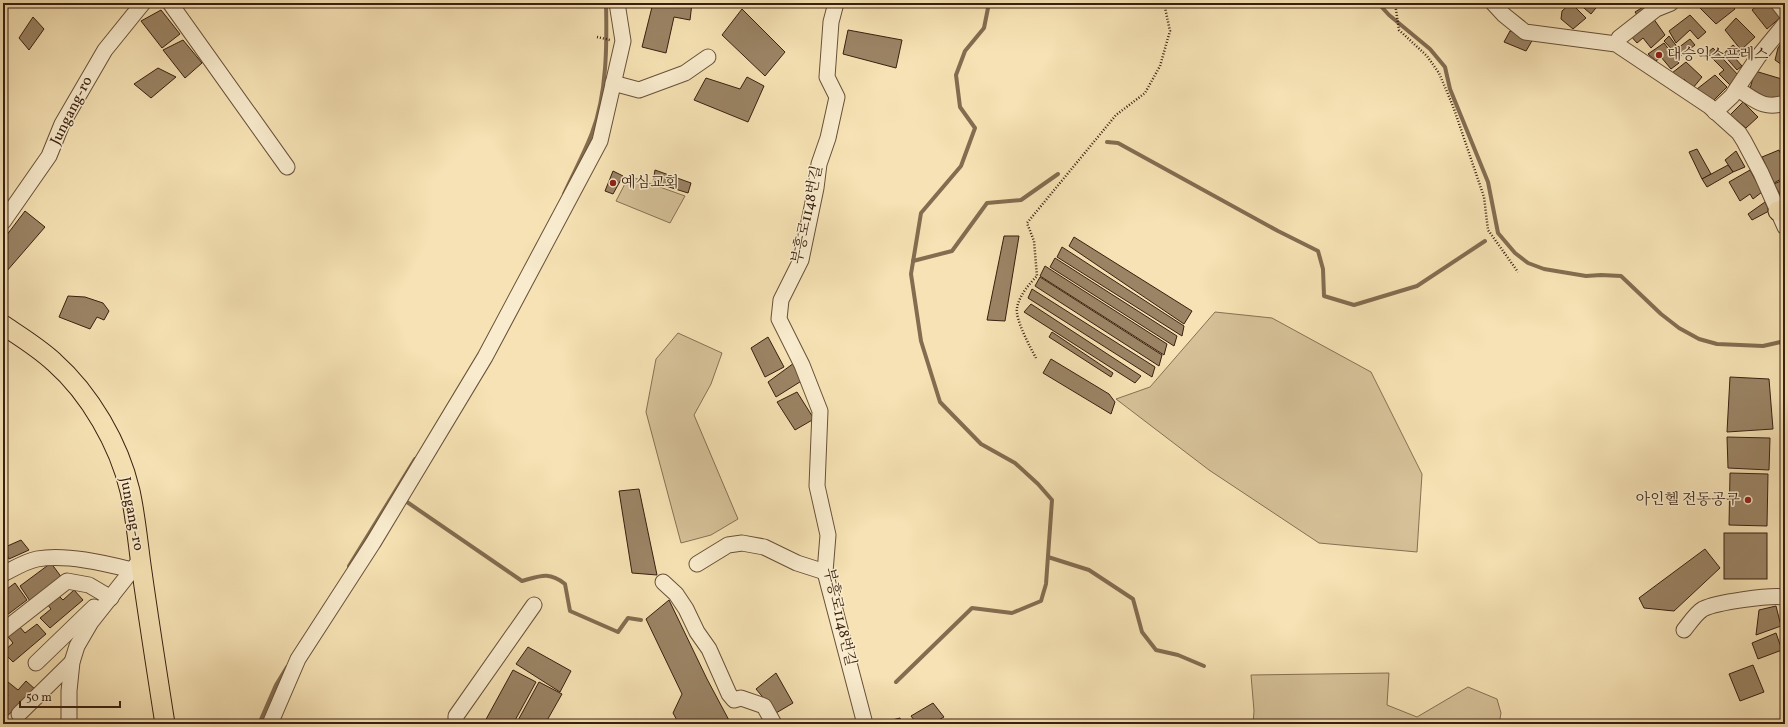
<svg xmlns="http://www.w3.org/2000/svg" width="1788" height="727" viewBox="0 0 1788 727" font-family="Vollkorn,'Noto Serif KR',serif">
  <rect width="100%" height="100%" fill="#f6e2b4"/>
  <filter id="stains"><feTurbulence type="fractalNoise" baseFrequency=".005" numOctaves="4"/><feColorMatrix values="0 0 0 0 .2 0 0 0 0 .09 0 0 0 0 .02 0 0 0 .5 -.17"/></filter>
  <radialGradient id="worn" r=".72"><stop offset=".6" stop-color="#630" stop-opacity="0"/><stop offset="1" stop-color="#630" stop-opacity=".3"/></radialGradient>
  <g fill="#d6c198" stroke="#877054">
    <polygon points="629,176 685,196 670,223 616,201"/>
    <polygon points="1215,312 1272,318 1371,372 1422,474 1417,552 1319,543 1209,470 1116,399 1150,387"/>
    <polygon points="678,333 722,353 711,384 694,415 738,519 711,535 681,543 646,412 656,359"/>
    <polygon points="1389,673 1387,705 1417,717 1468,687 1497,699 1501,713 1499,724 1253,724 1254,711 1251,675"/>
  </g>
  <g fill="none" stroke-linecap="round" stroke-linejoin="round">
    <g stroke="#836c50" stroke-width="4">
      <polyline points="1378,3 1389,15 1430,49 1445,67 1450,89 1488,182 1498,233 1515,253 1528,263 1544,269 1586,276 1601,275 1621,276 1661,314 1679,328 1699,339 1717,344 1763,346 1785,341"/>
      <polyline points="1107,142 1118,143 1278,231 1318,251 1323,269 1324,296 1354,305 1417,286 1485,241"/>
      <path d="M564,194C573,174 584,154 592,133C607,94 607,44 606,3"/>
      <polyline points="913,261 952,251 987,203 1021,200 1058,174"/>
      <path d="M407,502L522,581C540,576 549,571 565,584L570,611L618,632L628,618L641,620"/>
      <polyline points="1048,557 1089,570 1133,599 1142,632 1156,650 1178,655 1204,666"/>
      <polyline points="349,566 415,459"/>
      <polyline points="896,682 972,608 1012,613 1041,601 1046,584 1052,500 1038,484 1015,463 981,444 940,402 921,341 911,274 921,213 961,166 975,128 960,107 956,75 965,51 984,28 989,3"/>
      <polyline points="259,724 276,685 287,667"/>
    </g>
  </g>
  <g fill="#9b8465" stroke="#381f0f">
    <polygon points="653,3 692,3 690,20 674,17 666,53 642,47"/>
    <polygon points="1433,3 1442,3 1438,8"/>
    <polygon points="1541,3 1554,3 1543,7"/>
    <polygon points="1571,3 1586,18 1573,29 1561,19 1562,11"/>
    <polygon points="1578,3 1600,3 1591,14"/>
    <polygon points="1638,3 1648,3 1648,4 1641,8"/>
    <polygon points="1706,3 1731,3 1735,9 1716,24 1700,8"/>
    <polygon points="1740,3 1749,3 1744,8"/>
    <polygon points="1760,3 1772,3 1782,16 1767,29 1752,10"/>
    <polygon points="1648,4 1652,9 1640,19 1635,12"/>
    <polygon points="742,9 785,52 765,76 722,35"/>
    <polygon points="161,10 180,34 162,48 141,21"/>
    <polygon points="1690,15 1706,32 1698,39 1690,30 1676,43 1669,31"/>
    <polygon points="33,17 44,29 29,50 19,38"/>
    <polygon points="1653,18 1665,35 1651,48 1643,38 1637,43 1630,35"/>
    <polygon points="1736,18 1755,37 1741,50 1725,30"/>
    <polygon points="848,30 902,40 896,68 843,54"/>
    <polygon points="1510,31 1533,39 1526,51 1504,42"/>
    <polygon points="1669,36 1678,48 1690,39 1695,45 1679,57 1664,41"/>
    <polygon points="1785,38 1785,67 1775,60 1778,48"/>
    <polygon points="183,40 202,63 185,78 163,50"/>
    <polygon points="1664,43 1679,63 1671,69 1661,57 1656,61 1648,54"/>
    <polygon points="1733,45 1742,53 1735,58 1742,66 1737,70 1723,54"/>
    <polygon points="1713,48 1739,76 1730,85 1719,74 1724,70 1707,53"/>
    <polygon points="1686,62 1702,77 1693,88 1684,79 1681,82 1672,73"/>
    <polygon points="158,68 176,77 151,98 134,84"/>
    <polygon points="1755,71 1785,80 1785,101 1773,97 1771,102 1749,92"/>
    <polygon points="1715,75 1727,87 1711,103 1697,89"/>
    <polygon points="747,77 764,86 748,122 694,100 706,78 740,89"/>
    <polygon points="1743,102 1758,117 1746,128 1730,115"/>
    <polygon points="1697,149 1711,174 1702,179 1689,152"/>
    <polygon points="1779,150 1785,163 1785,177 1774,183 1762,157"/>
    <polygon points="1736,151 1745,167 1733,172 1725,160"/>
    <polygon points="1728,165 1733,172 1707,187 1702,179"/>
    <polygon points="655,170 691,183 688,193 653,182"/>
    <polygon points="1750,170 1762,192 1753,199 1750,194 1740,201 1729,182"/>
    <polygon points="613,171 623,176 613,194 605,191"/>
    <polygon points="1785,179 1785,199 1783,200 1774,184"/>
    <polygon points="1765,202 1769,211 1752,220 1748,214"/>
    <polygon points="25,211 45,227 6,272 3,269 3,240"/>
    <polygon points="1004,236 1019,236 1005,321 987,320"/>
    <polygon points="1074,237 1192,311 1184,324 1069,246"/>
    <polygon points="1062,247 1184,326 1182,336 1057,257"/>
    <polygon points="1055,258 1177,336 1174,346 1050,267"/>
    <polygon points="1045,266 1167,344 1164,355 1040,276"/>
    <polygon points="1040,277 1162,355 1159,366 1035,286"/>
    <polygon points="1032,289 1155,367 1152,377 1028,298"/>
    <polygon points="68,296 85,297 103,303 109,311 104,320 97,317 90,329 59,317"/>
    <polygon points="1031,304 1141,376 1135,383 1024,312"/>
    <polygon points="1052,332 1113,373 1111,377 1049,337"/>
    <polygon points="768,337 784,367 765,377 751,348"/>
    <polygon points="1051,359 1109,394 1115,402 1111,414 1043,373"/>
    <polygon points="794,363 803,380 776,397 768,382"/>
    <polygon points="1730,377 1769,379 1773,429 1727,432"/>
    <polygon points="797,392 814,419 795,430 777,402"/>
    <polygon points="1727,437 1770,438 1769,470 1728,468"/>
    <polygon points="1730,473 1768,474 1767,526 1729,525"/>
    <polygon points="639,489 657,575 632,573 619,491"/>
    <rect x="1724" y="533" width="43" height="46"/>
    <polygon points="21,540 29,550 9,559 3,548"/>
    <polygon points="1705,549 1720,568 1674,611 1644,608 1639,598"/>
    <polygon points="51,563 62,578 30,601 20,586"/>
    <polygon points="15,583 27,600 3,618 3,592"/>
    <polygon points="74,590 83,600 50,628 40,618 51,609 44,600 55,592 63,600"/>
    <polygon points="669,600 707,679 731,724 679,724 673,713 682,694 646,619"/>
    <polygon points="1776,606 1781,626 1756,635 1759,610"/>
    <polygon points="37,624 46,634 13,662 3,652 13,643 6,634 18,625 25,633"/>
    <polygon points="1776,633 1782,650 1758,659 1752,643"/>
    <polygon points="528,647 571,671 560,692 516,664"/>
    <polygon points="3,658 8,661 3,668"/>
    <polygon points="1753,665 1764,692 1740,701 1729,674"/>
    <polygon points="513,670 536,682 513,724 486,724 484,723"/>
    <polygon points="776,673 793,703 776,713 756,689"/>
    <polygon points="26,681 36,690 6,717 3,714 3,700 8,696 3,687 8,682 18,690"/>
    <polygon points="539,682 562,694 545,724 516,724"/>
    <polygon points="933,703 944,717 932,724 917,724 911,716"/>
    <polygon points="900,718 902,724 876,724"/>
  </g>
  <g fill="none" stroke-linecap="round" stroke-linejoin="round">
    <g stroke="#685038" stroke-width="17">
      <g id="minor">
        <polyline points="170,3 287,167"/>
        <polyline points="836,3 831,22 827,77 837,97 828,138 819,164 816,188 801,260 781,300 779,319 802,365 820,411 817,486 828,535 825,572 865,724"/>
        <polyline points="1493,3 1504,15 1525,32 1616,44 1709,106 1739,133 1744,141 1761,173 1785,227"/>
        <polyline points="1778,3 1785,12"/>
        <polyline points="1616,44 1619,38 1656,9 1671,3"/>
        <polyline points="613,83 639,90 685,73 708,57"/>
        <path d="M1737,89C1755,99 1762,110 1785,103"/>
        <polyline points="1715,112 1732,96 1758,57 1785,24"/>
        <polyline points="3,222 49,156 62,124 105,50 143,3"/>
        <polyline points="697,564 728,545 742,543 764,547 797,563 825,572"/>
        <path d="M3,574C13,569 26,561 37,559C66,554 104,563 132,570"/>
        <polyline points="663,582 676,594 686,609 697,632 709,649 729,694 734,700 741,698 764,706 774,724"/>
        <path d="M1684,630C1689,624 1696,613 1703,609C1717,602 1769,595 1785,597"/>
        <polyline points="3,631 67,581 89,585 111,598"/>
        <polyline points="36,663 94,607"/>
        <polyline points="19,714 72,662"/>
        <polyline points="69,724 69,691 72,662 77,646 91,622 140,560"/>
        <polyline points="270,724 298,659 373,543 485,357 600,141 623,41 617,3"/>
        <polyline points="456,724 456,716 534,605"/>
      </g>
    </g>
    <g stroke="#381f0f" stroke-width="21">
      <g id="major">
        <polyline points="1778,211 1785,210"/>
        <path d="M3,325C21,337 39,348 54,362C90,394 119,444 130,491C136,518 138,545 142,572C149,622 157,673 165,724"/>
      </g>
    </g>
    <g stroke="#381f0f" stroke-width="2.5" stroke-dasharray="1 2" stroke-linecap="butt">
      <polyline points="1395,3 1399,30 1427,56 1439,73 1453,106 1484,197 1488,230 1518,272"/>
      <polyline points="597,37 610,40"/>
      <path d="M1036,358C1030,347 1015,319 1017,308C1019,296 1029,284 1037,276L1034,241L1027,223L1116,115L1145,93L1160,66L1170,31L1164,3"/>
    </g>
    <use href="#minor" stroke="#f9ecce" stroke-width="15"/>
    <use href="#major" stroke="#f6e2b4" stroke-width="19"/>
  </g>
  <g fill="#8f2418" stroke="#f9ecce" stroke-width="1.5">
    <circle cx="1659" cy="55" r="4"/>
    <circle cx="613" cy="183" r="4"/>
    <circle cx="1748" cy="500" r="4"/>
  </g>
  <g text-anchor="middle" dominant-baseline="central" stroke-width="3" stroke-linejoin="round" paint-order="stroke">
    <g font-size="15" fill="#381f0f" stroke="#f9ecce" text-anchor="start">
      <text x="1667" y="55">대승익스프레스</text>
      <text x="621" y="183">예심교회</text>
      <text x="1740" y="500" text-anchor="end">아인헬 전동공구</text>
    </g>
    <g font-size="15" fill="#381f0f" stroke="#f9ecce">
      <text transform="translate(72 111) rotate(-63)">Jungang-ro</text>
      <text transform="translate(808 215) rotate(-78)">부흥로1148번길</text>
      <text transform="translate(131 514) rotate(79)">Jungang-ro</text>
      <text transform="translate(839 617) rotate(77)">부흥로1148번길</text>
    </g>
  </g>
  <rect width="1788" height="727" fill="none" stroke="#f6e2b4" stroke-width="16"/>
  <rect x="4" y="4" width="1780" height="719" fill="none" stroke="#381f0f" stroke-width="2"/>
  <rect x="8" y="8" width="1772" height="711" fill="none" stroke="#381f0f"/>
  <path d="M20 701v6h100v-6" fill="none" stroke="#381f0f" stroke-width="2"/>
  <text x="26" y="701" font-size="12" fill="#381f0f" stroke="#f9ecce" stroke-width="3" paint-order="stroke">50 m</text>
  <rect width="100%" height="100%" filter="url(#stains)"/>
  <rect width="100%" height="100%" fill="url(#worn)"/>
</svg>
